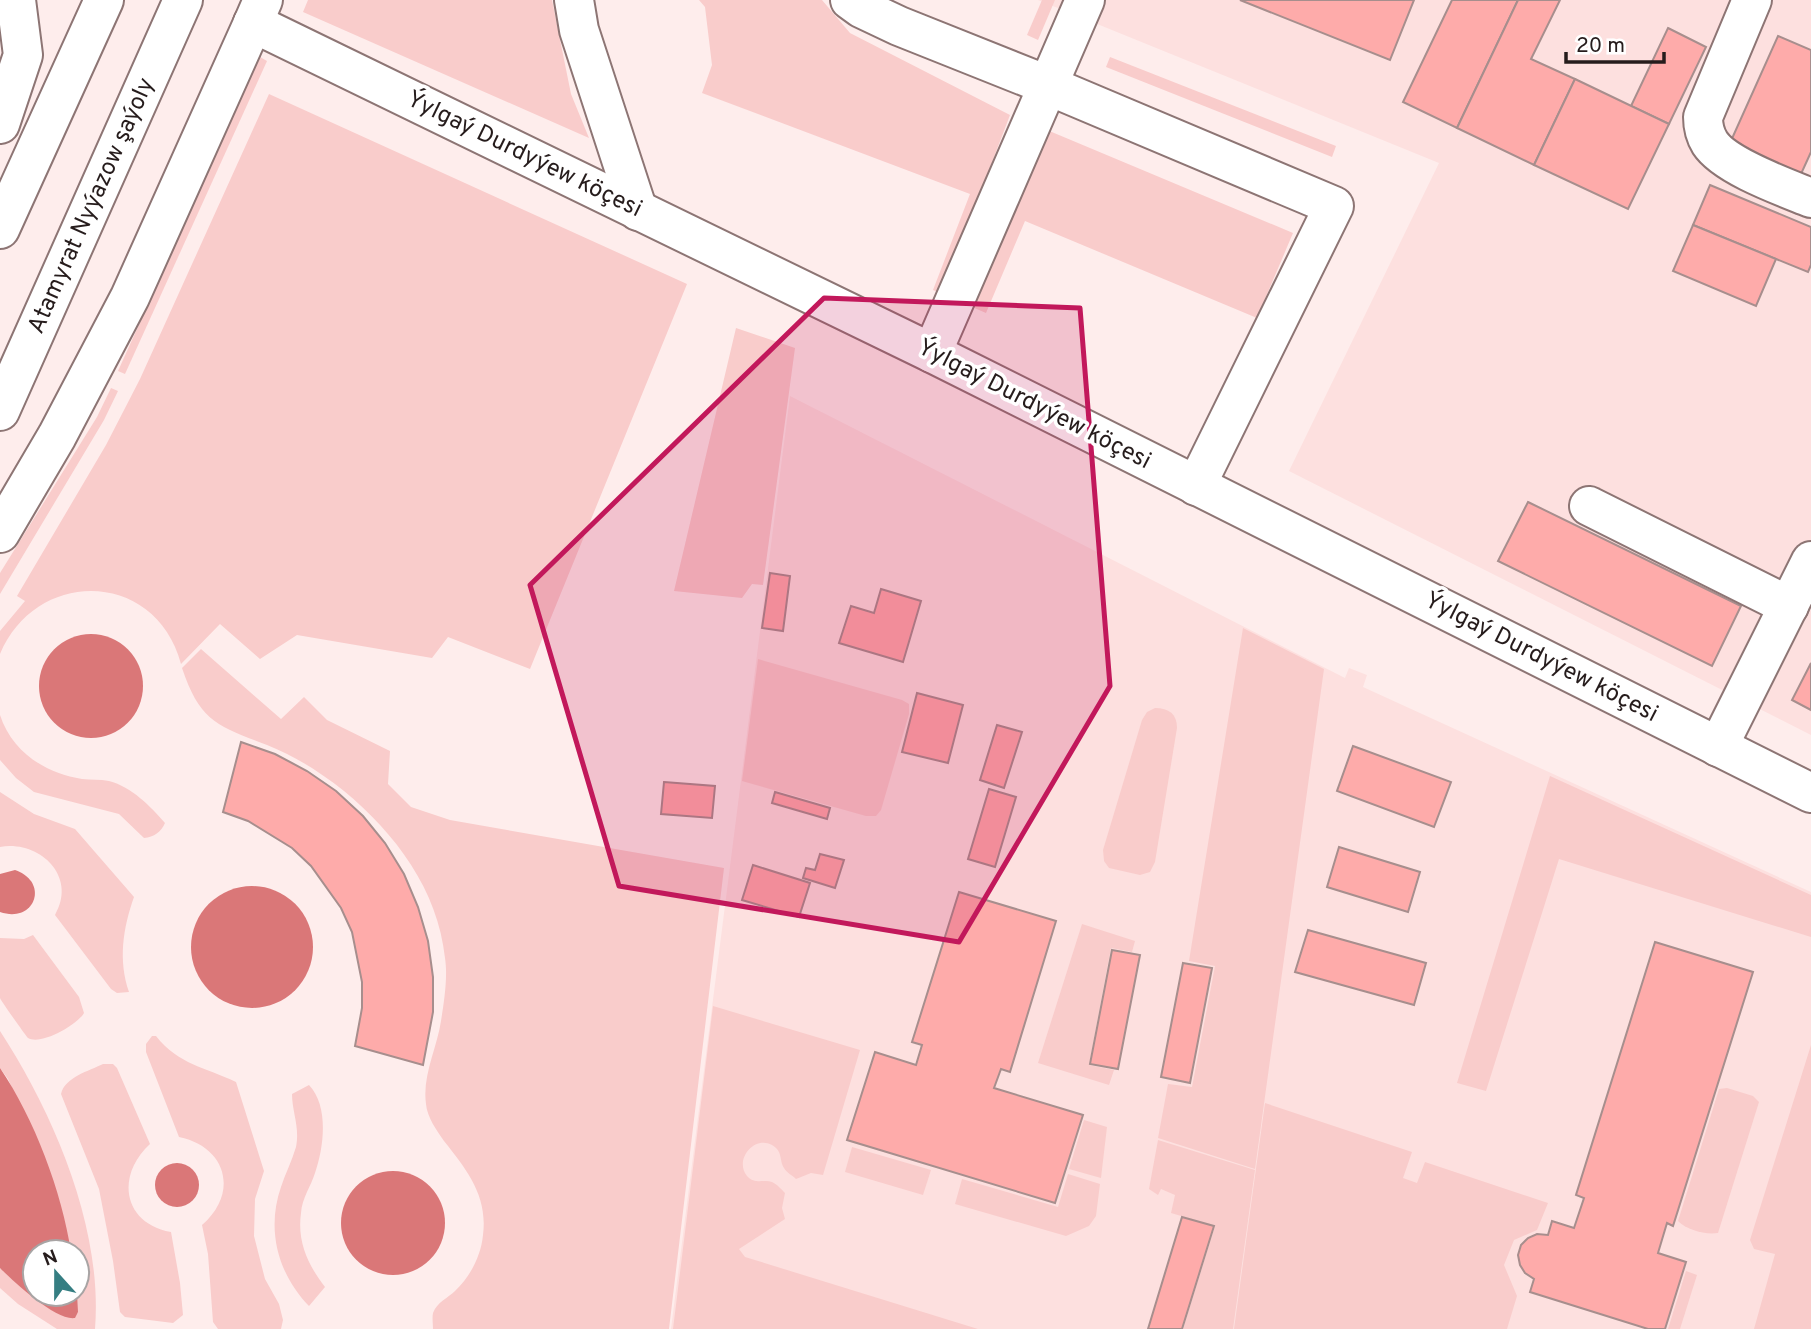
<svg xmlns="http://www.w3.org/2000/svg" width="1811" height="1329" viewBox="0 0 1811 1329" font-family="Overpass,sans-serif">
  <rect width="100%" height="100%" fill="#feedec"/>
  <g fill="#fde0df">
    <polygon points="1038,0 1811,0 1811,735 1289,471 1439,163"/>
    <polygon points="790,396 1345,678 1349,668 1367,675 1363,687 1811,892 1811,1329 671,1329"/>
  </g>
  <g fill="#f9cccb">
    <polygon points="308,0 552,0 571,94 589,138 303,12"/>
    <polygon points="699,0 822,0 850,33 1010,115 942,294 933,290 970,194 702,93 712,65 705,7"/>
    <polygon points="1042,0 1055,0 1038,40 1027,35"/>
    <polygon points="260,57 267,61 125,374 118,371"/>
    <polygon points="1110,57 1336,146 1332,157 1106,67"/>
    <path d="M269,94L687,284L530,669L448,637L432,658L297,635L260,659L220,624L181,664C156,570 37,567 0,654V631L25,601L17,596L106,445L140,379Z"/>
    <polygon points="1047,130 1293,233 1257,318 1025,221 986,313 972,307"/>
    <polygon points="736,328 795,348 763,585 752,584 742,598 674,591"/>
    <polygon points="111,388 118,391 104,420 0,594 0,573 97,417"/>
    <polygon points="1243,628 1324,669 1255,1169 1158,1138 1168,1084 1192,1087 1215,966 1189,961"/>
    <path d="M201,649L281,719L304,697L327,720L390,751L388,784L411,807L450,820L724,868L669,1329H433C433,1324 432,1318 433,1313C437,1302 448,1298 455,1291C470,1277 481,1256 483,1235C488,1196 467,1170 444,1141C437,1131 427,1117 426,1104C422,1076 437,1048 441,1021C444,1002 448,977 445,958C438,890 395,833 344,791C320,772 295,756 267,745C218,726 200,722 182,668Z"/>
    <polygon points="758,659 902,700 909,704 909,714 881,810 876,816 866,816 742,781"/>
    <path d="M1155,708C1169,708 1177,714 1177,728L1155,862L1150,872L1140,875L1109,868L1104,861L1103,850L1142,720L1147,712Z"/>
    <path d="M0,715C12,752 45,773 82,779C91,780 100,779 109,781C132,787 150,806 165,823C161,832 154,837 144,838L119,814L34,792L16,778L0,760Z"/>
    <polygon points="1550,776 1811,895 1811,937 1559,859 1486,1091 1457,1083"/>
    <path d="M0,792L34,814L75,829L134,897C123,928 118,960 129,992L117,993L111,989L55,915C78,876 39,840 0,847Z"/>
    <polygon points="1082,924 1135,941 1132,952 1111,948 1089,1065 1114,1070 1109,1085 1038,1063"/>
    <path d="M33,935L79,997L84,1013C78,1024 41,1046 28,1038C26,1036 1,1001 0,998C0,988 0,951 0,938L24,939Z"/>
    <path d="M713,1006L860,1050L823,1175L811,1173L796,1179C793,1176 786,1172 784,1168C779,1160 783,1151 772,1145C754,1135 734,1160 747,1176C755,1185 764,1179 772,1182C777,1184 782,1190 785,1193L782,1208L785,1219L739,1249L745,1257L978,1329H673Z"/>
    <path d="M0,1031C54,1114 103,1228 95,1329H57L18,1304L0,1288V1268C15,1281 55,1321 75,1317L78,1312L77,1252H71L59,1200L43,1154L8,1079L0,1068Z"/>
    <path d="M152,1036H156C179,1065 205,1067 236,1082L264,1171L255,1199L254,1236L265,1279L279,1304L283,1320L281,1329H218L213,1322L208,1254L202,1225C239,1193 227,1147 179,1137L146,1052V1044Z"/>
    <polygon points="1811,1045 1811,1329 1754,1329 1775,1254 1754,1249 1750,1240"/>
    <path d="M103,1064H113L117,1068L150,1144C116,1175 122,1223 171,1232L180,1283L183,1315L173,1323L125,1317L120,1312L113,1261L99,1189L61,1094C65,1077 89,1071 103,1064Z"/>
    <path d="M309,1085C329,1106 324,1147 315,1173C311,1186 302,1198 301,1213C297,1242 308,1265 325,1287L309,1306C278,1274 266,1230 281,1187C285,1174 292,1161 296,1147C300,1127 292,1112 292,1094Z"/>
    <path d="M1727,1088L1753,1096L1759,1102L1718,1233C1705,1235 1687,1230 1678,1221L1719,1089Z"/>
    <polygon points="1265,1103 1412,1152 1403,1178 1417,1183 1425,1162 1548,1203 1537,1230 1514,1240 1504,1265 1517,1296 1507,1329 1234,1329"/>
    <polygon points="1084,1120 1107,1127 1101,1178 1069,1169"/>
    <polygon points="1158,1140 1255,1170 1233,1329 1183,1329 1215,1226 1171,1213 1175,1195 1161,1189 1158,1195 1149,1189"/>
    <polygon points="852,1147 931,1170 923,1195 845,1172"/>
    <polygon points="1068,1174 1100,1184 1096,1216 1089,1226 1066,1236 955,1204 962,1179 1058,1207"/>
    <polygon points="1686,1271 1697,1275 1680,1329 1668,1329"/>
  </g>
  <g fill="#da7778">
    <circle cx="91" cy="686" r="52"/>
    <path d="M15,870C50,882 35,924 0,912V874Z"/>
    <circle cx="252" cy="947" r="61"/>
    <path d="M0,1068C34,1118 62,1192 71,1252H35V1294H77V1288L78,1312L75,1318C56,1321 14,1282 0,1268Z"/>
    <circle cx="177" cy="1185" r="22"/>
    <circle cx="393" cy="1223" r="52"/>
  </g>
  <g fill="#feabaa" stroke="#a78e8d" stroke-width="2">
    <polygon points="1240,0 1414,0 1390,60"/>
    <polygon points="1452,0 1518,0 1457,128 1403,102"/>
    <polygon points="1518,0 1560,0 1531,59 1575,79 1534,165 1457,128"/>
    <polygon points="1668,28 1706,47 1669,124 1631,106"/>
    <polygon points="1778,36 1811,50 1811,152 1801,174 1730,143"/>
    <polygon points="1575,79 1669,124 1628,209 1534,165"/>
    <polygon points="1710,185 1811,227 1811,265 1808,272 1693,225"/>
    <polygon points="1693,225 1776,259 1756,306 1673,271"/>
    <polygon points="1528,502 1741,606 1712,666 1498,561"/>
    <polygon points="770,573 790,576 783,631 762,628"/>
    <polygon points="881,589 921,601 903,662 839,643 851,606 874,613"/>
    <polygon points="1811,663 1811,710 1792,700"/>
    <polygon points="917,693 963,705 948,763 902,752"/>
    <polygon points="997,725 1022,732 1004,788 980,780"/>
    <polygon points="241,742 275,754 307,771 336,791 363,816 385,843 404,874 418,907 428,941 433,977 433,1012 423,1065 355,1046 362,1008 362,982 352,932 341,908 311,866 292,848 248,821 223,812"/>
    <polygon points="1353,746 1451,782 1434,827 1337,791"/>
    <polygon points="664,782 715,786 712,818 661,814"/>
    <polygon points="989,789 1016,797 995,867 968,859"/>
    <polygon points="775,792 830,808 827,819 772,803"/>
    <polygon points="1339,847 1420,872 1408,912 1327,887"/>
    <polygon points="820,854 844,860 835,888 803,878 806,868 815,870"/>
    <polygon points="753,865 810,883 799,917 742,900"/>
    <polygon points="959,892 1056,921 1010,1072 1001,1069 994,1088 1083,1115 1055,1203 847,1140 875,1052 916,1065 922,1045 912,1042"/>
    <polygon points="1308,930 1426,963 1414,1005 1295,972"/>
    <polygon points="1655,942 1753,972 1673,1226 1667,1223 1658,1253 1686,1262 1665,1329 1648,1329 1530,1292 1534,1279 1525,1273 1520,1265 1518,1255 1521,1245 1528,1238 1537,1234 1548,1235 1552,1221 1574,1228 1584,1198 1576,1195"/>
    <polygon points="1112,950 1140,955 1118,1069 1090,1064"/>
    <polygon points="1183,963 1212,968 1190,1083 1161,1077"/>
    <polygon points="1182,1217 1214,1226 1182,1329 1148,1329"/>
  </g>
  <g fill="none" stroke-linecap="round" stroke-linejoin="round">
    <g stroke="#8d7574" stroke-width="42">
      <g id="minor">
        <polyline points="574,0 579,30 638,211"/>
        <polyline points="850,0 861,8 899,26 1047,85 1334,206 1196,486"/>
        <path d="M1752,0L1703,117C1703,126 1705,135 1710,143C1725,166 1784,187 1811,198"/>
        <polyline points="253,23 932,353 1811,793"/>
        <polyline points="932,353 1085,0"/>
        <polyline points="1589,506 1789,606"/>
        <polyline points="1718,747 1811,561"/>
      </g>
    </g>
    <g stroke="#8d7574" stroke-width="42">
      <g id="major">
        <polyline points="0,229 104,0"/>
        <polyline points="0,411 183,0"/>
        <polyline points="0,533 57,436 130,297 253,23"/>
      </g>
    </g>
    <g stroke="#8d7574" stroke-width="42">
      <g id="highway">
        <polyline points="253,23 263,0"/>
        <polyline points="0,124 23,55 16,0"/>
      </g>
    </g>
    <use href="#minor" stroke="#fff" stroke-width="38"/>
    <use href="#major" stroke="#fff" stroke-width="38"/>
    <use href="#highway" stroke="#fff" stroke-width="38"/>
  </g>
  <path fill="#c2185b" fill-opacity="0.2" stroke="#c2185b" stroke-width="5" stroke-linejoin="round" d="M824,298L1080,308L1110,686L959,942L619,886L530,585Z"/>
  <g text-anchor="middle" dominant-baseline="central" stroke-width="7" stroke-linejoin="round" paint-order="stroke">
    <g font-size="24" fill="#261c1c" stroke="#fff">
      <text transform="translate(524 155) rotate(26)">Ýylgaý Durdyýew köçesi</text>
      <text transform="translate(92 206) rotate(-66)">Atamyrat Nyýazow şaýoly</text>
      <text transform="translate(1034 405) rotate(27)">Ýylgaý Durdyýew köçesi</text>
      <text transform="translate(1541 658) rotate(27)">Ýylgaý Durdyýew köçesi</text>
    </g>
  </g>
  <g transform="translate(56 1273) rotate(339)"><circle r="33" fill="#ffffff" stroke="#a8a4a4" stroke-width="2"/>
  <path d="M0-5L12 26L0 18L-12 26Z" fill="#357e82"/>
  <text y="-10" font-size="19" font-weight="bold" text-anchor="middle" fill="#261c1c">N</text>
  </g>
  <path d="M1566 52v10h98v-10" fill="none" stroke="#261c1c" stroke-width="3.5"/>
  <text x="1576" y="52" font-size="21" fill="#261c1c" stroke="#ffffff" stroke-width="5" paint-order="stroke">20 m</text>
</svg>
